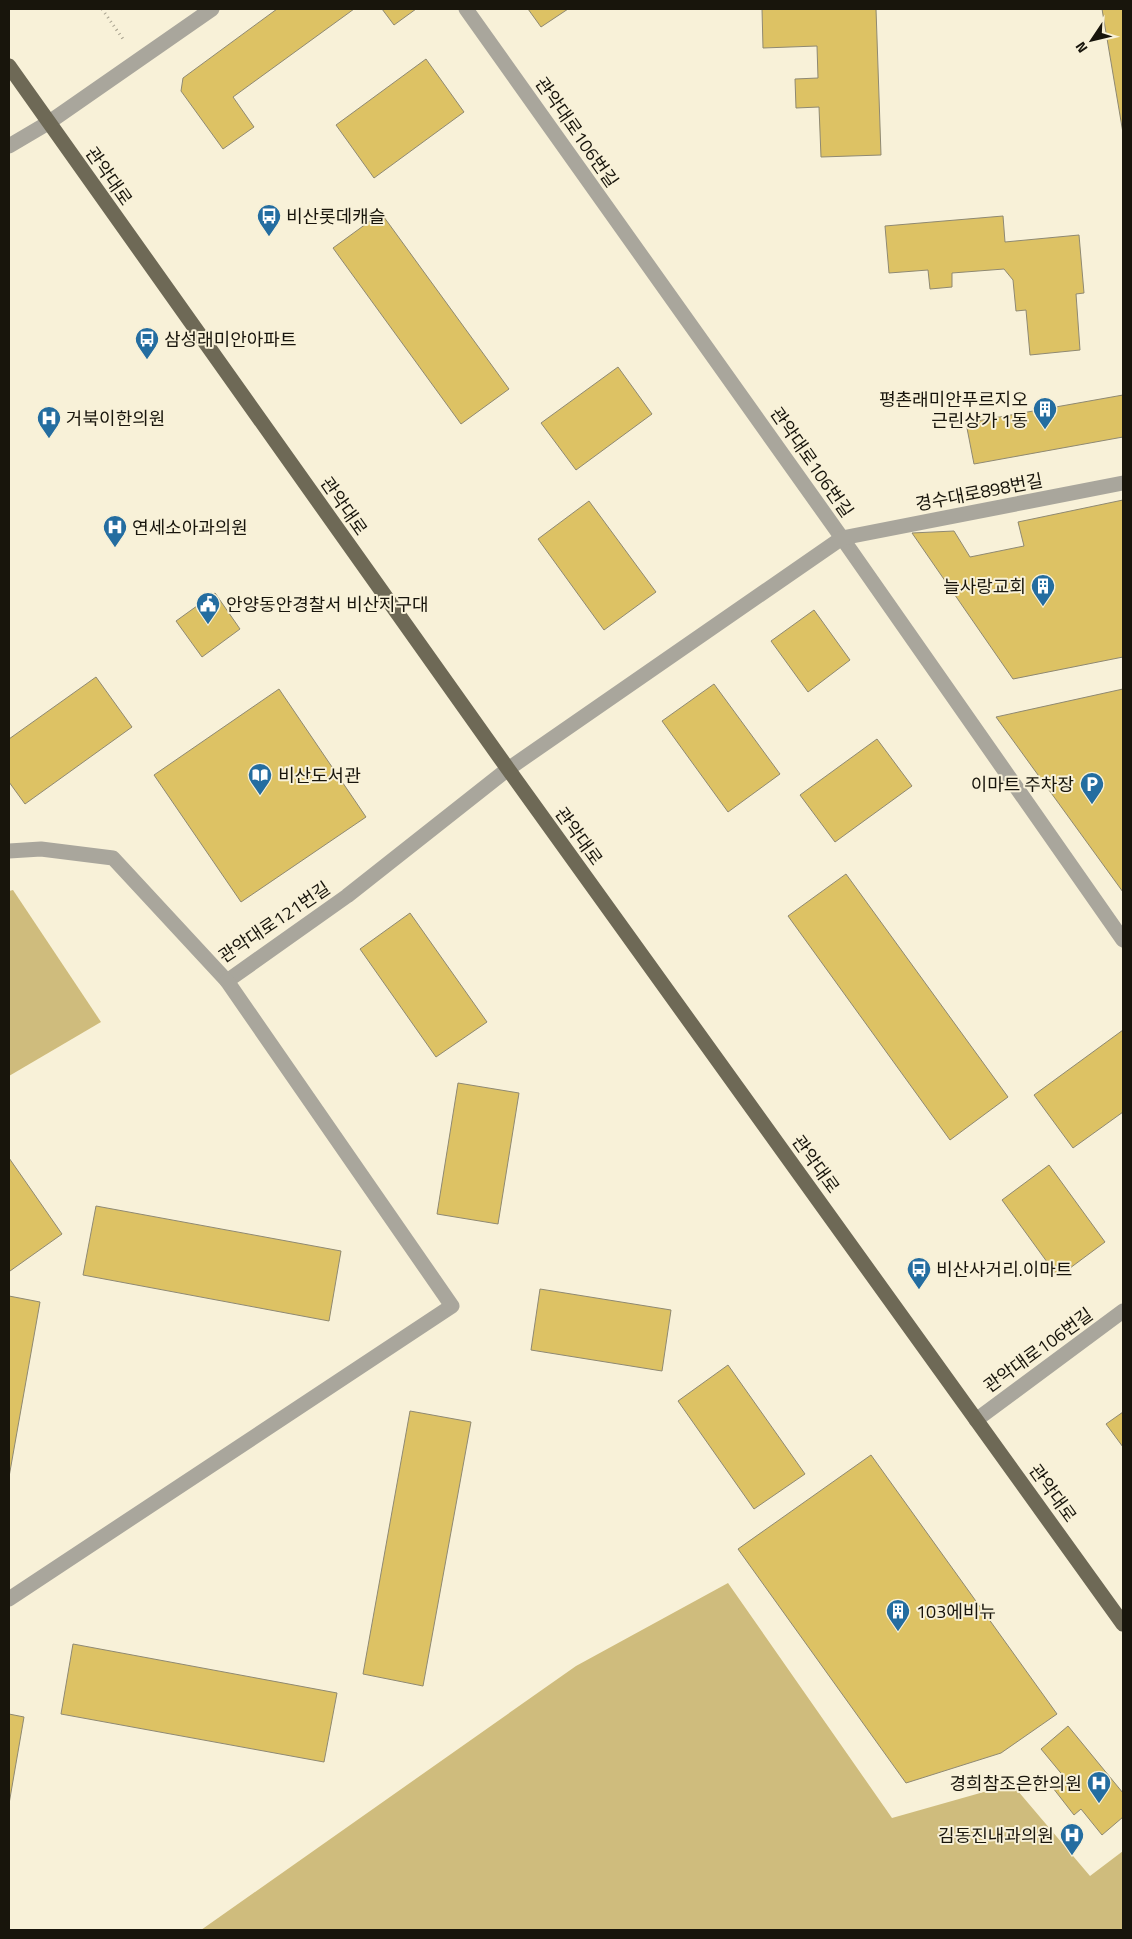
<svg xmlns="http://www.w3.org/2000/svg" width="1132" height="1939" viewBox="0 0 1132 1939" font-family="'Titillium Web','Noto Sans KR',sans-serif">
  <rect width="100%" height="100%" fill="#f8f1d8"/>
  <g fill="#cfbc7d">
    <polygon points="13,890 101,1022 9,1076 9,891"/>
    <polygon points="728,1583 892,1818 1012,1784 1090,1876 1123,1851 1123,1930 201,1930 576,1666"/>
  </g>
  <g fill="#ddc264" stroke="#8f8972">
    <polygon points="277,9 354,9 233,97 254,127 223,149 181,91 183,78"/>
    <polygon points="382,9 416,9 394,25"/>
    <polygon points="528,9 568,9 541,27"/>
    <polygon points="762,9 876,9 881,155 821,157 819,107 796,108 795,79 818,78 817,46 763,48"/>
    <polygon points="1102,9 1123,9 1123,133"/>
    <polygon points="426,59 464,112 374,178 336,125"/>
    <polygon points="381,213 509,389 461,424 333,248"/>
    <polygon points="1003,216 1005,242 1079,235 1084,293 1076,294 1080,350 1030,355 1026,310 1016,311 1013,280 1004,269 952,273 952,287 930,289 928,270 889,273 885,226"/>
    <polygon points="618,367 652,414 576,470 541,423"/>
    <polygon points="1123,395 1123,437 974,464 966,423"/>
    <polygon points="1123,500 1123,657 1013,679 912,533 954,531 970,557 1024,546 1018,522"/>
    <polygon points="589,501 656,592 604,630 538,539"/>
    <polygon points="215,593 240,629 202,657 176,621"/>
    <polygon points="814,610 850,660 808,692 771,641"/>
    <polygon points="96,677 132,727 25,804 9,782 9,739"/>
    <polygon points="714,684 780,774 728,812 662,721"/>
    <polygon points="279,689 366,817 241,902 154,775"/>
    <polygon points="1123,689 1123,892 996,717"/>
    <polygon points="877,739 912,786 835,842 800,795"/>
    <polygon points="846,874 1008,1097 950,1140 788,916"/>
    <polygon points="410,913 487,1022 436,1057 360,949"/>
    <polygon points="1123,1030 1123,1112 1073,1148 1034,1095"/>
    <polygon points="458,1083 519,1093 498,1224 437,1214"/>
    <polygon points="9,1158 62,1234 10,1271 9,1270"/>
    <polygon points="1049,1165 1105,1242 1058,1277 1002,1200"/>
    <polygon points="96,1206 341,1251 329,1321 83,1275"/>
    <polygon points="540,1289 671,1310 662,1371 531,1350"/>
    <polygon points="9,1296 40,1302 9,1477"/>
    <polygon points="728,1365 805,1474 754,1509 678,1401"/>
    <polygon points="410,1411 471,1422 423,1686 363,1674"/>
    <polygon points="1123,1412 1123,1447 1106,1424"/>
    <polygon points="871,1455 1057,1714 1001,1753 906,1783 738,1549"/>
    <polygon points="73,1644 337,1693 324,1762 61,1714"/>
    <polygon points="9,1714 24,1717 9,1804"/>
    <polygon points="1068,1726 1123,1793 1123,1817 1102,1835 1081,1809 1074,1815 1053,1788 1065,1778 1041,1749"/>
  </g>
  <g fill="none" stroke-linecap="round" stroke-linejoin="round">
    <polyline stroke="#a6a08d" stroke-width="3" stroke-dasharray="1 4" stroke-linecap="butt" points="102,9 123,39"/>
    <g stroke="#a9a69c" stroke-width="15">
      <polyline points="466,9 842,538 1123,940"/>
      <polyline points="9,146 48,123 212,9"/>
      <polyline points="9,851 41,849 113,858 227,981 347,896 508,769 842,538 1123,483"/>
      <polyline points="976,1420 1123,1311"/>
      <polyline points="9,1599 452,1306 227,981"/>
    </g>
    <polyline stroke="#6e6956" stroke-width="15" points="9,66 508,769 1123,1624"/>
  </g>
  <defs>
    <g id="bus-pin" transform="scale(1.25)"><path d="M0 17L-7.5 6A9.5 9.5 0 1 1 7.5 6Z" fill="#246da0" stroke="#f8f1d8"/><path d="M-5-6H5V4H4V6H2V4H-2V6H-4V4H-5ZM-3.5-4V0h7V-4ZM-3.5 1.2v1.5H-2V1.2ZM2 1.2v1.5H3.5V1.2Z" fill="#fff"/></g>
    <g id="building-pin" transform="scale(1.25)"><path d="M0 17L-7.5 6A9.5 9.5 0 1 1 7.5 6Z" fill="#246da0" stroke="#f8f1d8"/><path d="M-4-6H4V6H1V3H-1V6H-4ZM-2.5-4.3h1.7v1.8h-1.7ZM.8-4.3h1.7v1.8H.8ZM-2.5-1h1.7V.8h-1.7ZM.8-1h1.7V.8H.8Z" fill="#fff"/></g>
    <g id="hospital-pin" transform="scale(1.25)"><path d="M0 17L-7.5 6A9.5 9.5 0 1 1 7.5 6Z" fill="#246da0" stroke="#f8f1d8"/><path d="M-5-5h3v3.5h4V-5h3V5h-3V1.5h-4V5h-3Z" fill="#fff"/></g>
    <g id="civic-pin" transform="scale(1.25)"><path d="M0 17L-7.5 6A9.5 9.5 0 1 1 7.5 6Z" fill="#246da0" stroke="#f8f1d8"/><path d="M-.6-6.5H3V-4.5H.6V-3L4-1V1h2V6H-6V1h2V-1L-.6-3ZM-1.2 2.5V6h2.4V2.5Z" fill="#fff"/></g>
    <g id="library-pin" transform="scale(1.25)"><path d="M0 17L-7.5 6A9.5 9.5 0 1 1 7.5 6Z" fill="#246da0" stroke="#f8f1d8"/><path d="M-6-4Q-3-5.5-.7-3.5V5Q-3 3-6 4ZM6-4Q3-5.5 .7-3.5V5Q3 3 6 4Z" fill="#fff"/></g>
    <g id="parking-pin" transform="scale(1.25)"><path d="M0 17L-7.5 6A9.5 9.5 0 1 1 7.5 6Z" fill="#246da0" stroke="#f8f1d8"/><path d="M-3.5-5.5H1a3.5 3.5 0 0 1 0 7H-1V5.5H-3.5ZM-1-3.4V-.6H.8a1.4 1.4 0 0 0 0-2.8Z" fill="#fff"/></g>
  </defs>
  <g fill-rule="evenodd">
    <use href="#bus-pin" x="269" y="216"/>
    <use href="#bus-pin" x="147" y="339"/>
    <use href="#building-pin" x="1045" y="409"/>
    <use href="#hospital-pin" x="49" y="418"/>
    <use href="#hospital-pin" x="115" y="527"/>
    <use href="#building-pin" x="1043" y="586"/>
    <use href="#civic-pin" x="208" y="604"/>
    <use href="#library-pin" x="260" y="775"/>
    <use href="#parking-pin" x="1092" y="784"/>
    <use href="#bus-pin" x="919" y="1269"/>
    <use href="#building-pin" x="898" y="1611"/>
    <use href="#hospital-pin" x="1099" y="1783"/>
    <use href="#hospital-pin" x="1072" y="1835"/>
  </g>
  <g text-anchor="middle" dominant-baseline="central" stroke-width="4" stroke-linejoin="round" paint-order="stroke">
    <g font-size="18" fill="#18150c" stroke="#f8f1d8">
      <text transform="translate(577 132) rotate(55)">관악대로106번길</text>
      <text transform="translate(109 176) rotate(55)">관악대로</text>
      <text transform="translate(812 462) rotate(55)">관악대로106번길</text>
      <text transform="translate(979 492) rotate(-11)">경수대로898번길</text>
      <text transform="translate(344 506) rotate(55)">관악대로</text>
      <text transform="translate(579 836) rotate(54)">관악대로</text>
      <text transform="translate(274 922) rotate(-34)">관악대로121번길</text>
      <text transform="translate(816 1164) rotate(54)">관악대로</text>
      <text transform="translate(1038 1350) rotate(-36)">관악대로106번길</text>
      <text transform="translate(1053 1493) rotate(54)">관악대로</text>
    </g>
    <g font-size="18" fill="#18150c" stroke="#f8f1d8" text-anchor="start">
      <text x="286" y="216">비산롯데캐슬</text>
      <text x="164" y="339">삼성래미안아파트</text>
      <text x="1028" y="399" text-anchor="end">평촌래미안푸르지오<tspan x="1028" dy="21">근린상가 1동</tspan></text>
      <text x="66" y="418">거북이한의원</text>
      <text x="132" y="527">연세소아과의원</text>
      <text x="1026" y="586" text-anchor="end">늘사랑교회</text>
      <text x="226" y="604">안양동안경찰서 비산지구대</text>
      <text x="278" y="775">비산도서관</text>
      <text x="1074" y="784" text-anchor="end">이마트 주차장</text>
      <text x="936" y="1269">비산사거리.이마트</text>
      <text x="916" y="1611">103에비뉴</text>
      <text x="1082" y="1783" text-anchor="end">경희참조은한의원</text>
      <text x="1054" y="1835" text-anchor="end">김동진내과의원</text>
    </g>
  </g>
  <rect width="1132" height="1939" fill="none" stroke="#18150c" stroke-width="20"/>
  <g transform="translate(1092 40) rotate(235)" stroke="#f8f1d8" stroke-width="4" paint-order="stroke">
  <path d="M0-4L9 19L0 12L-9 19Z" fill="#18150c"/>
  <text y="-8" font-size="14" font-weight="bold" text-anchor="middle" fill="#18150c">N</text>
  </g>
</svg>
